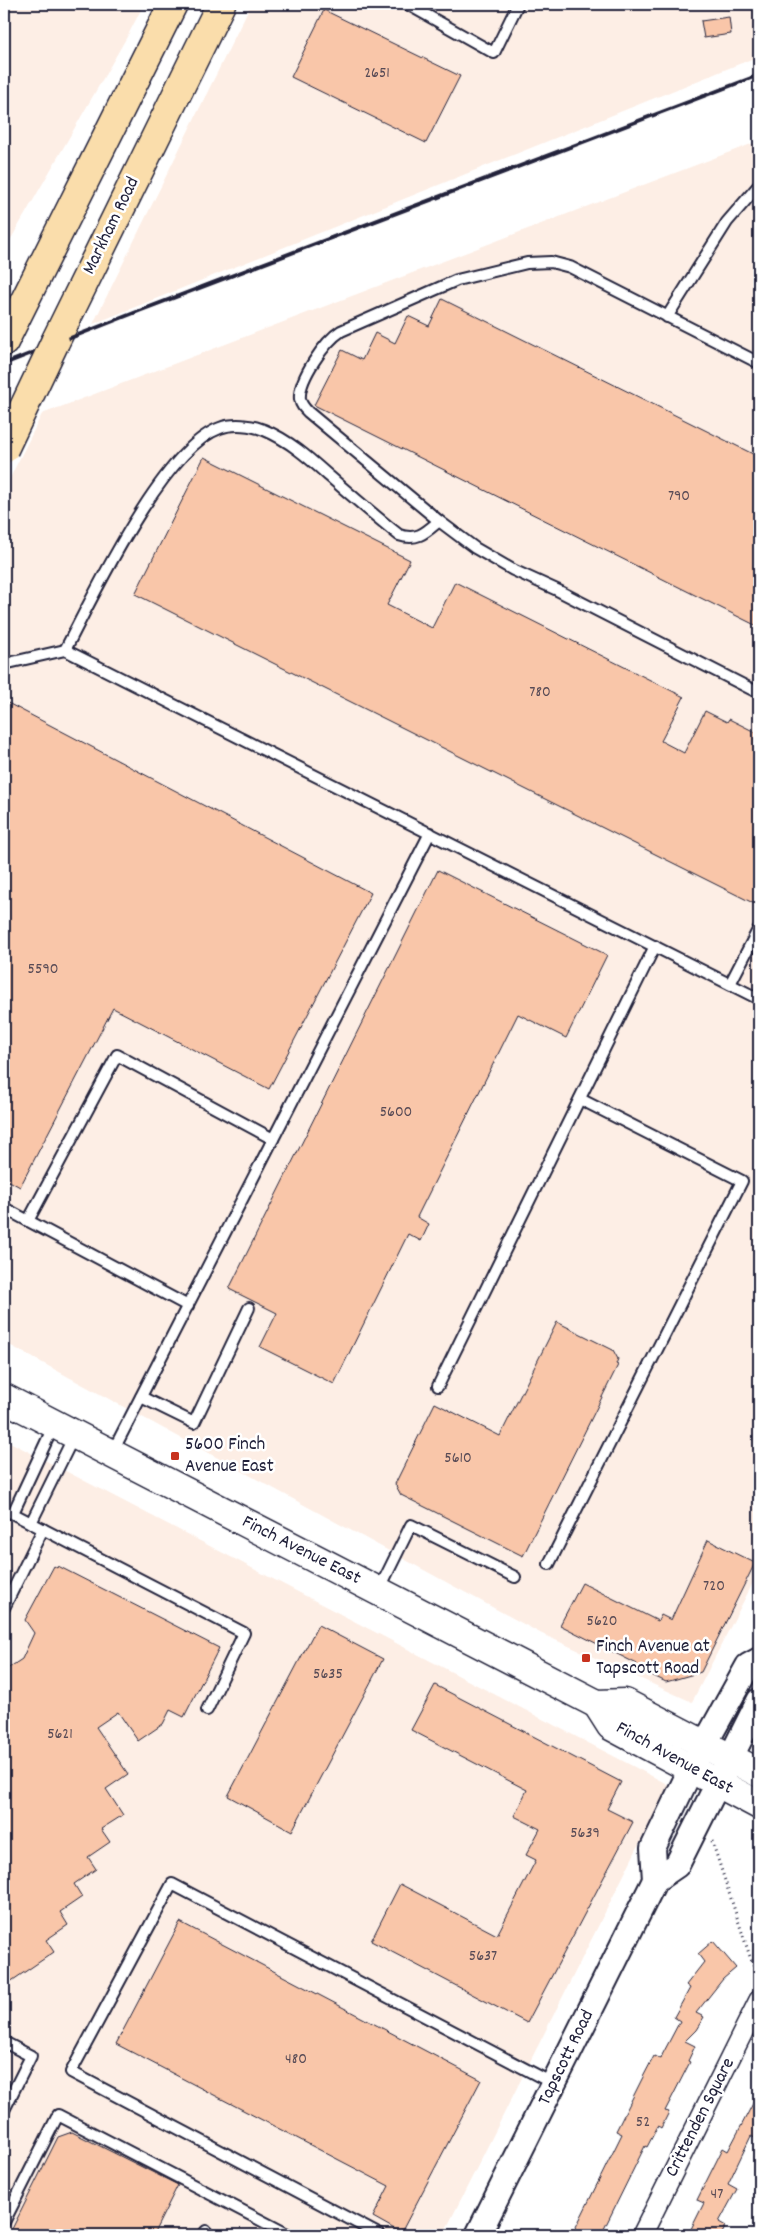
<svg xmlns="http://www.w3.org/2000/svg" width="763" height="2239" viewBox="0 0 763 2239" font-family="Dekko,sans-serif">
  <rect width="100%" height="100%" fill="#fff"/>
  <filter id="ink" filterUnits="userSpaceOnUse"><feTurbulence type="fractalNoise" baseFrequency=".02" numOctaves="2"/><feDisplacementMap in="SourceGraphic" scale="10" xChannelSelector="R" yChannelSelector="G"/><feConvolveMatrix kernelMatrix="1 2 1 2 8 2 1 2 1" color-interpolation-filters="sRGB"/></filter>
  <g filter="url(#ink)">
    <g fill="#fdeee5">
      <polygon points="4,4 144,4 128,35 4,251"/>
      <polygon points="251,4 759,4 759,56 93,324"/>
      <polygon points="759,141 759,1571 692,1702 540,1633 4,1342 4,490 42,414"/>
      <polygon points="4,1439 669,1785 443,2235 4,2235"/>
    </g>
    <g fill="#f9c6a9" stroke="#22223b">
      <polygon points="324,10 460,76 426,143 291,77"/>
      <polygon points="729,17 731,34 704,38 701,21"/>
      <polygon points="442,299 759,457 759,627 314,405 342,350 362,360 375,333 395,343 408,316 429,326"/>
      <polygon points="204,457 410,560 387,605 432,628 455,582 684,697 661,741 684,753 705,711 727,722 729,719 759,734 759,906 135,594"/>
      <polygon points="4,701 371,893 269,1089 113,1008 20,1187 4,1178"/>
      <polygon points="438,870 607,955 566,1038 518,1014 417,1217 429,1224 421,1241 408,1234 334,1384 260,1347 277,1313 229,1289"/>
      <polygon points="557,1322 613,1350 618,1359 616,1364 618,1365 523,1556 401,1495 395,1484 435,1403 500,1436"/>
      <polygon points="708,1540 755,1563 701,1672 666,1682 635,1667 637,1664 560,1625 582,1583 658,1621 661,1615 671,1620"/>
      <polygon points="54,1566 57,1568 58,1566 219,1648 184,1717 170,1710 163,1724 138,1741 118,1712 96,1727 128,1774 106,1789 123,1815 101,1829 110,1842 88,1857 96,1869 74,1884 82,1897 60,1912 68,1925 46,1940 54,1952 10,1982 4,1974 4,1695 7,1689 4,1684 4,1671 22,1659 34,1633 25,1620"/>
      <polygon points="318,1625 383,1659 292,1831 228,1796"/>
      <polygon points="435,1685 621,1782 607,1809 633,1822 527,2023 371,1941 400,1884 497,1935 536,1860 526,1855 540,1829 514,1816 527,1790 411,1730"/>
      <polygon points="180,1922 481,2080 403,2229 398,2231 373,2217 389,2186 116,2044"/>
      <polygon points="713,1941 736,1968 723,1979 696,2013 704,2017 696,2030 685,2041 695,2046 688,2061 690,2062 665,2111 669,2112 661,2128 658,2126 647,2147 645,2146 601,2235 572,2235 622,2134 616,2131 642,2079 654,2056 660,2059 680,2021 674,2017 690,1988 686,1985 704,1962 698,1954"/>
      <polygon points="759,2092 759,2140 751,2136 728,2184 737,2189 719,2222 726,2226 721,2235 688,2235 704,2203 697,2200 723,2148 728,2151"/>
      <polygon points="72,2132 178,2185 153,2235 9,2235 58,2137"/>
    </g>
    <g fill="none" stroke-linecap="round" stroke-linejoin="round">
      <g stroke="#22223b" stroke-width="14">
        <g id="service">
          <polyline points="407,4 494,53 518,4"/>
          <polyline points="667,317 727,222 759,185"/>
          <path d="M759,363L570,267L551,262L527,263L457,280L341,331C325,341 298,380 300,399C301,405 304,408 308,412L439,521L475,548L513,570L557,590L759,693"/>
          <path d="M65,650C94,595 162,449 220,428C233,423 252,425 264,430C289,440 310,459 329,476C352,496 375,516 399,535C417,541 425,533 439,521"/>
          <polyline points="4,664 65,650 759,999"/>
          <polyline points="730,984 759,928"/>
          <polyline points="4,1208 188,1306"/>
          <polyline points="28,1221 117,1055 273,1139"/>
          <polyline points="438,1386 655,946"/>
          <polyline points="141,1397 194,1423 249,1308"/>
          <polyline points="112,1453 430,833"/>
          <polyline points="4,1509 244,1633 207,1710"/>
          <polyline points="13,1513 54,1425"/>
          <polyline points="31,1523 74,1436"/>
          <polyline points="549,1564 742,1181 580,1099"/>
          <polyline points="379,1590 411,1525 515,1577"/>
          <polyline points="4,1608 43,1529"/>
          <polyline points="4,2042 31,2056 4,2110"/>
          <polyline points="4,2222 58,2115 289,2235"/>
          <polyline points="203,2235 206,2231"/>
          <polyline points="380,2235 71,2072 172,1884 554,2084"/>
        </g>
      </g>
      <g stroke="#22223b" stroke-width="22">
        <polyline id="minor" points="642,2235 759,2000"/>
      </g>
      <g stroke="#22223b" stroke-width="28">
        <g id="tertiary">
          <polyline points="655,1880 653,1848 691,1769 748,1666 759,1660"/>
          <polyline points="478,2235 655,1880 677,1865 759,1701"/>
        </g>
      </g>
      <g stroke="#22223b" stroke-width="31">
        <g id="secondary">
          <polyline points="4,1398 597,1704 625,1703 759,1773"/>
          <polyline points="597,1704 611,1726 759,1805"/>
        </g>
      </g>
      <g stroke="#22223b" stroke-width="31">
        <g id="primary">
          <polyline points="4,342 173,4"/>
          <polyline points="55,342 221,4"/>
        </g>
      </g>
      <polyline stroke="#22223b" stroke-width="3" stroke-dasharray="1 4" stroke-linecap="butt" points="712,1841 759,1984"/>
      <use href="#service" stroke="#fff" stroke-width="10"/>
      <use href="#minor" stroke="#fff" stroke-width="19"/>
      <use href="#tertiary" stroke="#fff" stroke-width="24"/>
      <use href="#secondary" stroke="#fff" stroke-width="28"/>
      <use href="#primary" stroke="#faddab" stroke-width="28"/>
      <polyline stroke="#22223b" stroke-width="4" points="4,364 139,311 759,75"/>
      <g stroke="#22223b" stroke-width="31" stroke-linecap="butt">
        <polyline id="primary-bridge" points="4,449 55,342"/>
      </g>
      <use href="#primary-bridge" stroke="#faddab" stroke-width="28"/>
    </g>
  </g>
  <g fill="#c8321e" stroke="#fff" stroke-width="2">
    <rect x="170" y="1451" width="10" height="10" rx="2.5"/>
    <rect x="581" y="1653" width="10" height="10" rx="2.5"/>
  </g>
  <g text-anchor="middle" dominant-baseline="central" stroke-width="5" stroke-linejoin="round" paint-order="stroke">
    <g font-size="16" fill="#584b56">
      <text x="377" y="73">2651</text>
      <text x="679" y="496">790</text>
      <text x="540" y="692">780</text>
      <text x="43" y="969">5590</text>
      <text x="396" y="1112">5600</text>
      <text x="458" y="1458">5610</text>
      <text x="714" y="1586">720</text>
      <text x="602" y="1621">5620</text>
      <text x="328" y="1674">5635</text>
      <text x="60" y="1734">5621</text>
      <text x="585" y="1833">5639</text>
      <text x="483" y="1956">5637</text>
      <text x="296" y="2059">480</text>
      <text x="643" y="2122">52</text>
      <text x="717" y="2194">47</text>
    </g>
    <g font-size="19" fill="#22223b" stroke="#fff">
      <text transform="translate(112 226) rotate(-64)">Markham Road</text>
      <text transform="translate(301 1551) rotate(27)">Finch Avenue East</text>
      <text transform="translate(674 1759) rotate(29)">Finch Avenue East</text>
      <text transform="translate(567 2058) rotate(-64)">Tapscott Road</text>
      <text transform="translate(701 2118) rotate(-63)">Crittenden Square</text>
    </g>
    <g font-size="19" fill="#22223b" stroke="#fff" text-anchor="start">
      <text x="185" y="1445">5600 Finch<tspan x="185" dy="22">Avenue East</tspan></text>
      <text x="596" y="1647">Finch Avenue at<tspan x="596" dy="22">Tapscott Road</tspan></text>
    </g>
  </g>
  <rect width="763" height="2239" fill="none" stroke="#fff" stroke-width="20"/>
  <rect x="10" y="10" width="743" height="2219" fill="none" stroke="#22223b" stroke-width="2" filter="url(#ink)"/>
</svg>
